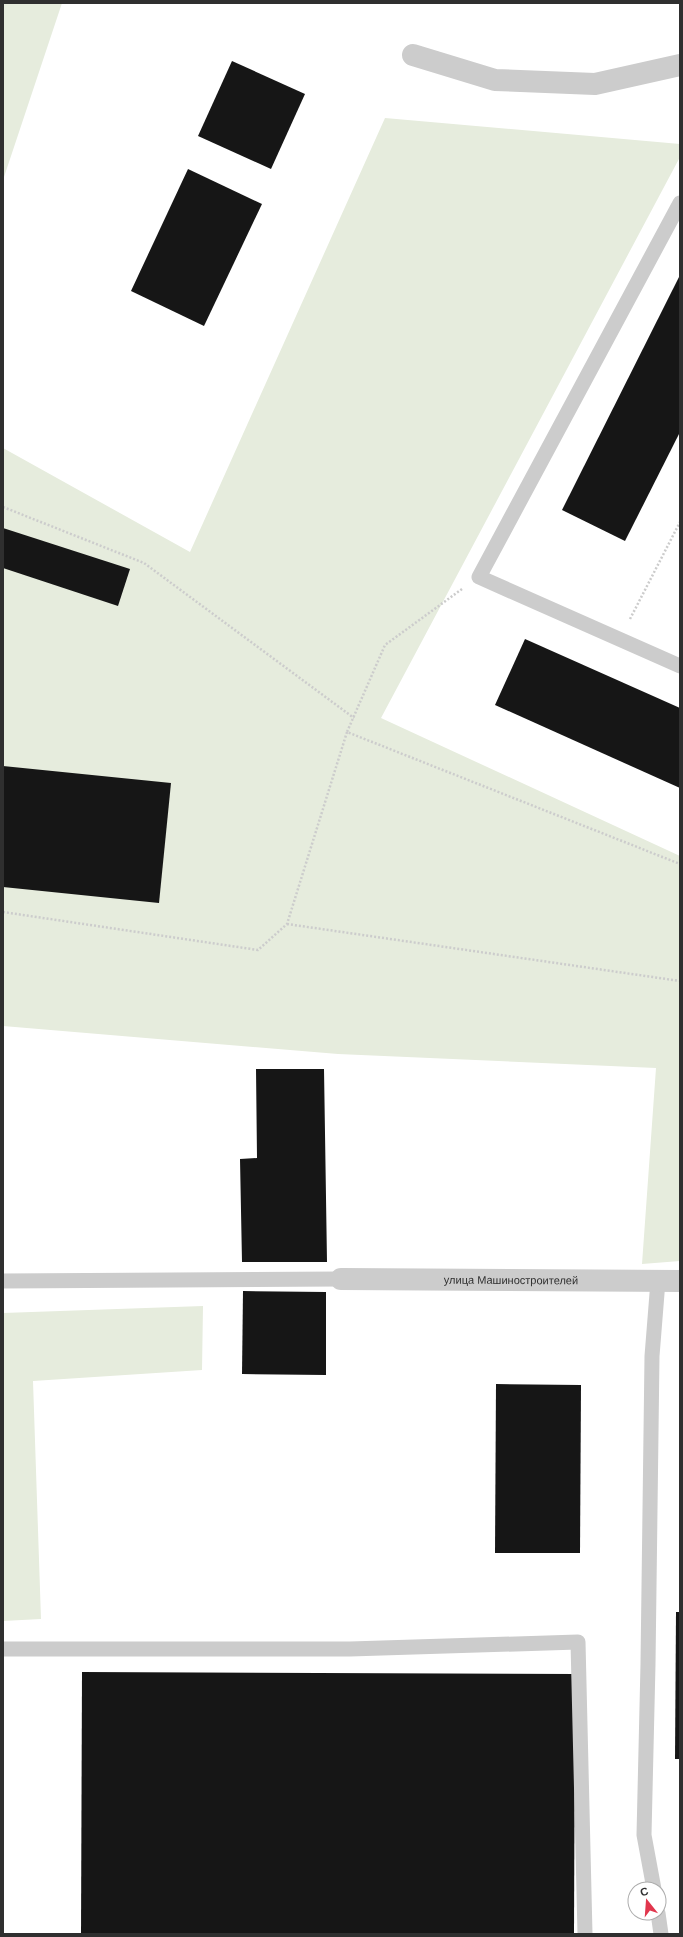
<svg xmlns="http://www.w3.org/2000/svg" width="683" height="1937" viewBox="0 0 683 1937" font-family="Arial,sans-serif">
  <rect width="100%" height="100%" fill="#fff"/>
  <g fill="#e6ecdd">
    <polygon points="3,3 62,3 3,180"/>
    <polygon points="385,118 680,144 680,157 381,718 680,856 680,1261 642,1264 656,1068 338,1054 3,1026 3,448 190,552"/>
    <polygon points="203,1306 202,1370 33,1381 41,1619 3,1621 3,1313"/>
  </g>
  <g fill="#161616">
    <polygon points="232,61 305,94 271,169 198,136"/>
    <polygon points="188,169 262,204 204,326 131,291"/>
    <polygon points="680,275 680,432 625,541 562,510"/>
    <polygon points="3,528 130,569 118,606 3,568"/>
    <polygon points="525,639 680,708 680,788 495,705"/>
    <polygon points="3,766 171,783 159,903 3,887"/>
    <polygon points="256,1069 324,1069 327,1262 242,1262 240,1159 257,1158"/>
    <polygon points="243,1291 326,1292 326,1375 242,1374"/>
    <polygon points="496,1384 581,1385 580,1553 495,1553"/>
    <polygon points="676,1612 680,1612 680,1759 675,1759"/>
    <polygon points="82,1672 575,1674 574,1934 81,1934"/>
  </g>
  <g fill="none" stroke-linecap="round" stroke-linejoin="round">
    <g stroke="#ccc" stroke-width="2.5" stroke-dasharray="2 2" stroke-linecap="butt">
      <polyline points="3,507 144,563 354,718"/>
      <polyline points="462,589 385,645 347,732 680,864"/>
      <polyline points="630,619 680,522"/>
      <polyline points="3,912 258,950 287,924 347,732"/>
      <polyline points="287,924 680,981"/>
    </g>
    <g stroke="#ccc" stroke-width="15">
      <polyline points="680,203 479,577 680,666"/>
      <polyline points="3,1281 341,1279"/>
      <polyline points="3,1649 350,1649 578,1642 585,1934"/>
      <polyline points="654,1889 644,1835 648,1664 652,1356 658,1281"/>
      <polyline points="658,1913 661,1934"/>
    </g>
    <g stroke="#ccc" stroke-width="22">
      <polyline points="413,55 495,80 595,84 680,65"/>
      <path id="s1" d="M341,1279L680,1281"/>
    </g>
  </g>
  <g text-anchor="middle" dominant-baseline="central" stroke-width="4" stroke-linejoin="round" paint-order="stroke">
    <g font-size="11" fill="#2f2f2f" stroke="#fff">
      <text stroke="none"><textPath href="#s1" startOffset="170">улица Машиностроителей</textPath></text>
    </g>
  </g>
  <rect width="683" height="1937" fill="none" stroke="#2f2f2f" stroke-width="8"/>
  <g transform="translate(647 1901) rotate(343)"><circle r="19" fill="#ffffff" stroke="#acacac"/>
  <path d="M0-3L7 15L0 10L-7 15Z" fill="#e1364d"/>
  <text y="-6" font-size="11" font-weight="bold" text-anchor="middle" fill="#2f2f2f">С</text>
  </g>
</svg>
